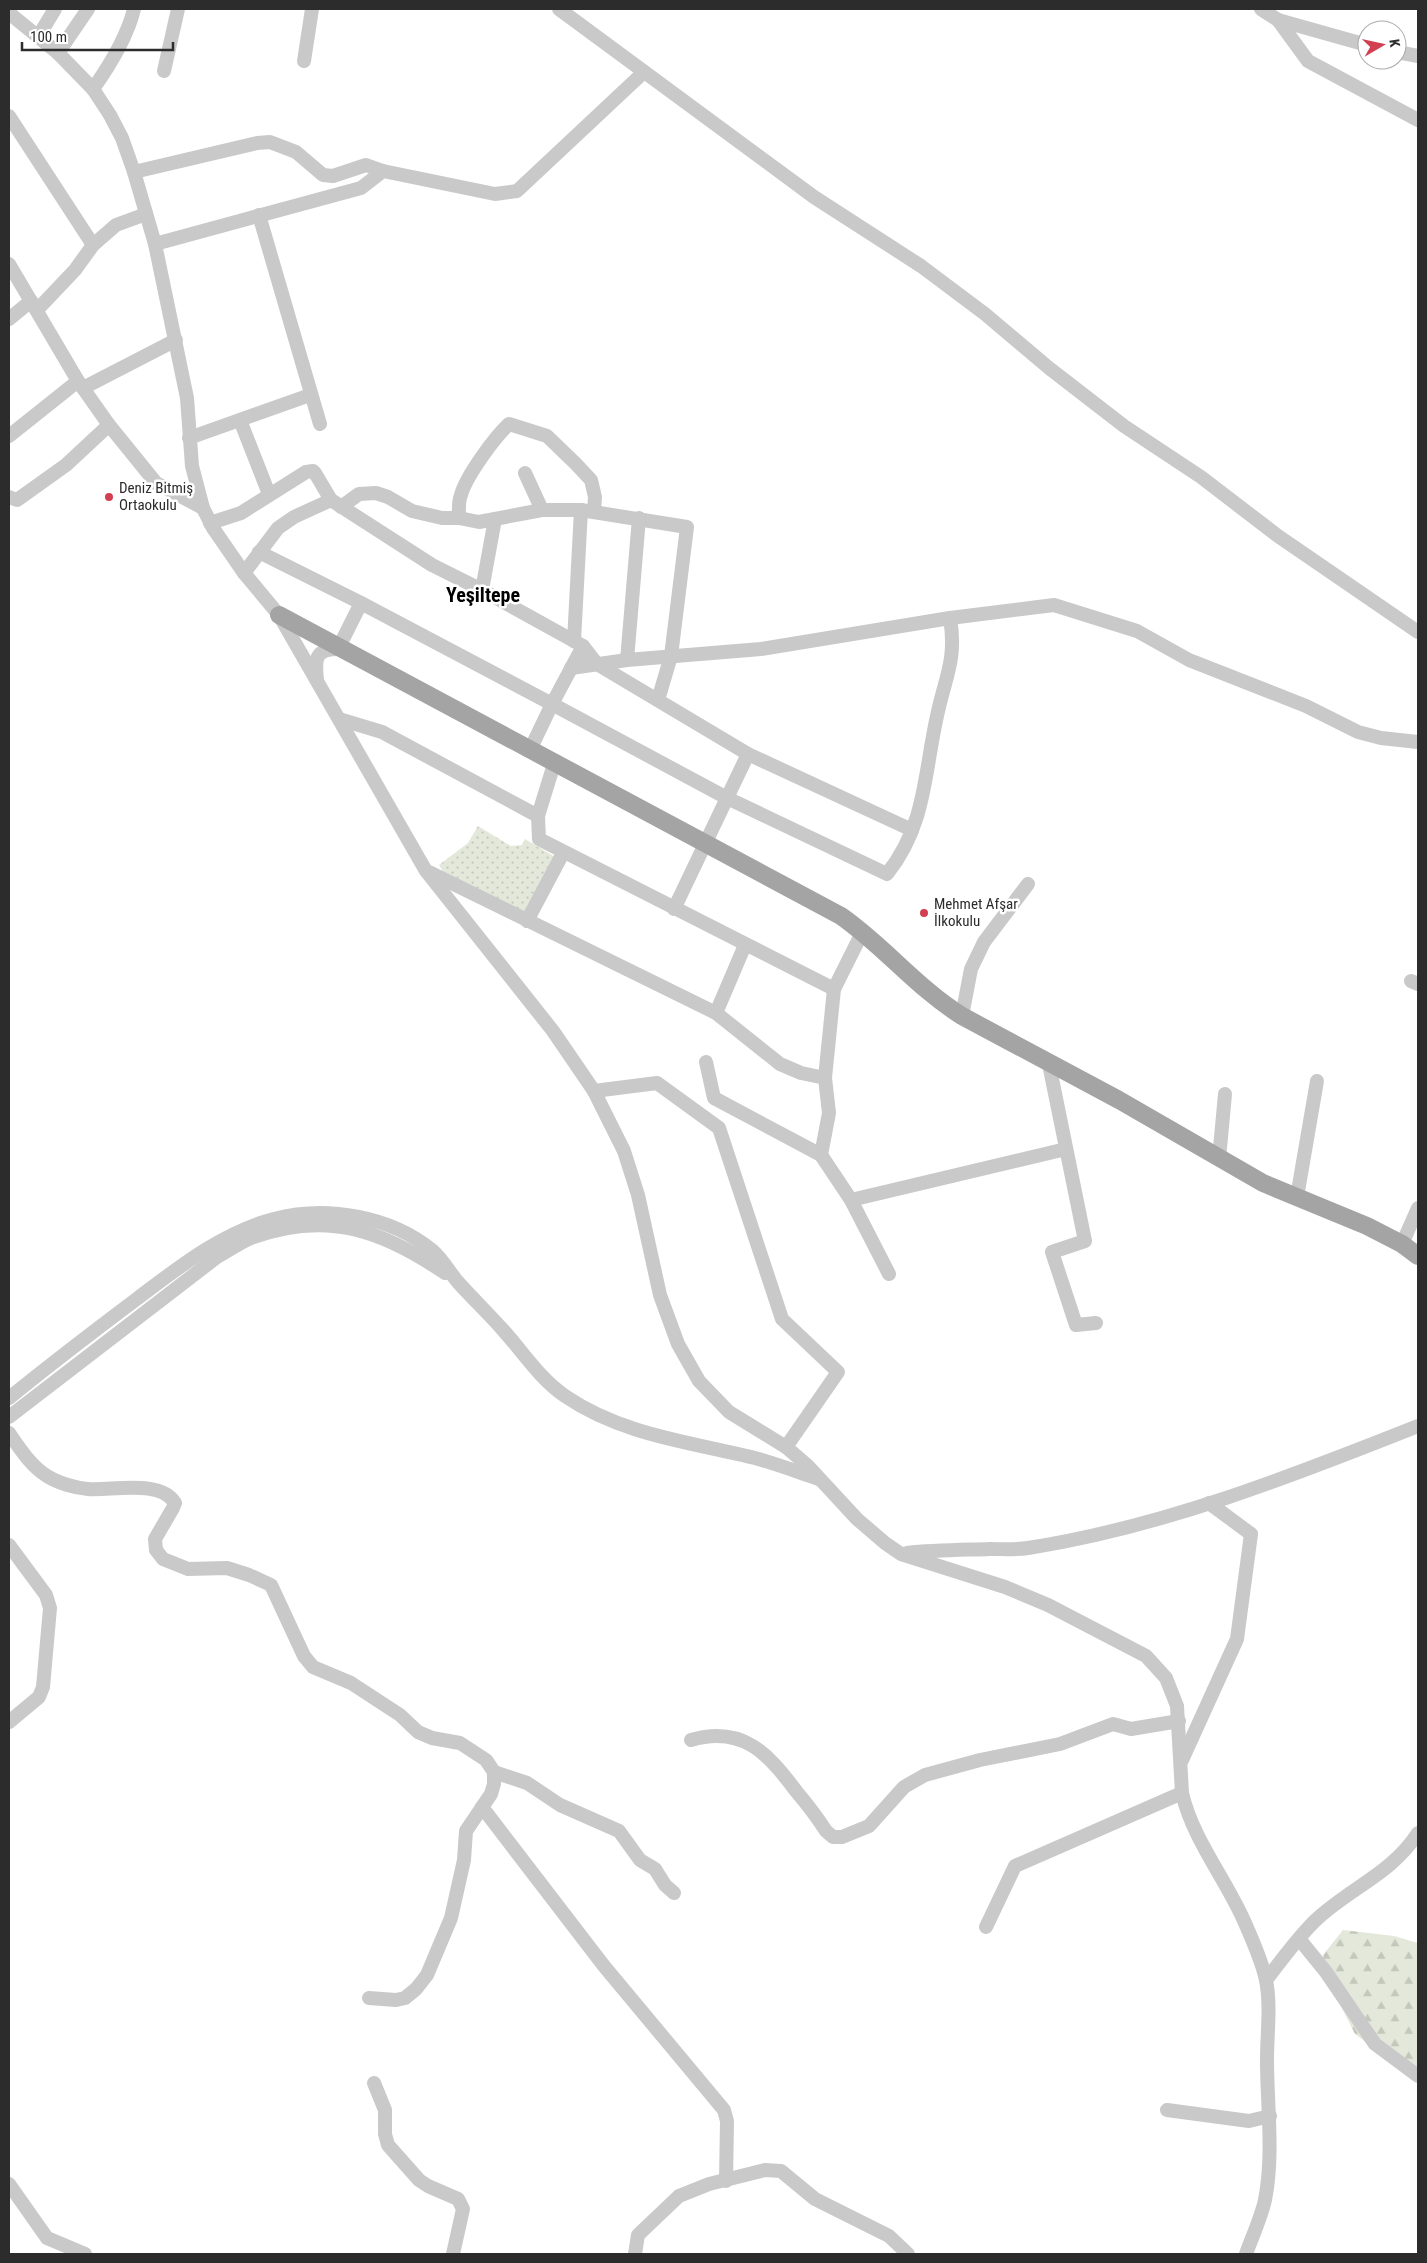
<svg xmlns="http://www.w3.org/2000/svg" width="1427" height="2263" viewBox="0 0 1427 2263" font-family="'Roboto Condensed',sans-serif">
  <defs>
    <pattern id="green-dots" width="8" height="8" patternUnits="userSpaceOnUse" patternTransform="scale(1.25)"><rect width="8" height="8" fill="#e3e8db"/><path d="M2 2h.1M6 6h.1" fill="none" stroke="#c3c7bc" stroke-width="1.8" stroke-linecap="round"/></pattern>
    <pattern id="forest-firs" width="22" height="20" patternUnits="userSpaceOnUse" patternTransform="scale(1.25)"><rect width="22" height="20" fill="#e3e8db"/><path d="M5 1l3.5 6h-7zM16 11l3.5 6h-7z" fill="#c3c7bc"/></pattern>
  </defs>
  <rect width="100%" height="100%" fill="#fff"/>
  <polygon fill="url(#green-dots)" points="478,826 511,846 522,845 525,839 555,857 525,912 445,875 439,865 468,843"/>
  <polygon fill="url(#forest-firs)" points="1343,1930 1394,1936 1418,1943 1418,2081 1355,2034 1327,1979 1323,1955"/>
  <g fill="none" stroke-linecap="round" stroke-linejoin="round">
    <g stroke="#c9c9c9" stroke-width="14">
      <polyline points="559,9 814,197 921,266 985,314 1049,368 1124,426 1201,477 1278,536 1418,632"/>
      <polyline points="1261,9 1278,20 1308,61 1418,120"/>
      <path d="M9,13L58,53L93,89L110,115L122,138L134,172L155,244L187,398L192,466L203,508L213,528L244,573L279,615L426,871L553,1031L594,1091L624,1151L638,1195L660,1295L678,1344L699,1381L729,1412L786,1447L808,1466L857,1519L885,1543L901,1554L1005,1587L1048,1605L1146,1656L1166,1678L1177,1706L1182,1793C1193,1840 1226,1879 1245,1923C1253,1941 1262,1961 1266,1980C1271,2006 1267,2033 1267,2060C1267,2106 1274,2154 1265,2200C1261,2218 1252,2237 1246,2254"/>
      <polyline points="1278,20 1367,45"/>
      <polyline points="38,37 55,9"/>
      <polyline points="1397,52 1418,56"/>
      <polyline points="58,53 88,9"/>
      <polyline points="304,61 312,9"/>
      <polyline points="164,71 178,9"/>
      <path d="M93,89C110,65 127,38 134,9"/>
      <polyline points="9,116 93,245"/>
      <polyline points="134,172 257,143 270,142 296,152 323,175 333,176 366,165 383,171"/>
      <polyline points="259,215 320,424"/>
      <polyline points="155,244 361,188 383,171 495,194 517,191 644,72"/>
      <polyline points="9,264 78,381 109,425 156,483 203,508"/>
      <polyline points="37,310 75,270 93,245 116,225 146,214"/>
      <polyline points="9,319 31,301"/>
      <polyline points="83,388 176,340"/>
      <polyline points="240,420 269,494"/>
      <polyline points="9,436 78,381"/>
      <polyline points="189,438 310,395"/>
      <polyline points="525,473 542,510"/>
      <polyline points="9,497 17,500 66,465 109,425"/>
      <polyline points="341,507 359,494 376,493 388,497 412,511 442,518 459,518 479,522 542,510 581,510 687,527 671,656 658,700"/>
      <path d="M459,518C459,510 458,502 461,495C466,476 495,437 509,424L547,436L575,463L591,480L595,497L594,511"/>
      <polyline points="210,523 241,513 306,472 313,471 315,473 331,500"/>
      <polyline points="259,552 361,603 552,704 583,646"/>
      <polyline points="244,573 278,528 294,517 331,500 432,565 482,590 583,646 597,664 748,754 912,830"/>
      <polyline points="482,590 495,519"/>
      <polyline points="574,641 581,510"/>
      <polyline points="627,660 639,518"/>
      <polyline points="571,668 627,660 761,649 950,618 1054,605 1137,631 1189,660 1306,706 1358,732 1381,738 1418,742"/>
      <path d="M317,681C315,660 314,649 338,649L361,603"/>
      <polyline points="339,719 382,732 538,816 539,839 834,989 863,931"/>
      <polyline points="530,750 552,704 727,798 748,754"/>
      <polyline points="538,816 554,764"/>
      <polyline points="429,872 716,1013 780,1064 801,1073 825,1078"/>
      <path d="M674,909L727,798L887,874C926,825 924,774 937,716C945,677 957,660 950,618"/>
      <polyline points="527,921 563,853"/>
      <polyline points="1411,981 1418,984"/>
      <polyline points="834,989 825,1078 829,1113 821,1155 851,1200 889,1274"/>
      <polyline points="716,1013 745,945"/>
      <polyline points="962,1016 971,969 984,942 1028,884"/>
      <polyline points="706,1062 714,1098 821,1155"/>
      <polyline points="1049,1064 1085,1241 1052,1252 1076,1325 1096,1323"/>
      <polyline points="594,1091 657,1083 719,1128 782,1319 838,1372 786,1447"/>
      <polyline points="1219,1159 1225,1094"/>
      <polyline points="1297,1197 1317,1081"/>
      <polyline points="851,1200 1066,1149"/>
      <polyline points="1402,1244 1418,1208"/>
      <path d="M9,1398C51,1364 94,1331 138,1298C179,1267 223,1232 274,1219C326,1205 391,1216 433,1251C442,1259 449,1271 457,1281C472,1298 488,1313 503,1330C523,1352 539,1378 565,1396C622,1435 690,1442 755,1458C777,1464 798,1472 819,1479"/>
      <path d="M9,1417L217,1257C228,1251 239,1243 251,1238C326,1210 382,1230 445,1273"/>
      <path d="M9,1433C20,1449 31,1466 47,1476C58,1483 75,1488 88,1489C111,1491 161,1479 175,1503L173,1508L155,1539L156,1550L163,1559L188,1569L227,1568L249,1575L271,1585L304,1656L313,1667L351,1683L400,1715L418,1732L432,1738L460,1743L486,1760L494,1772V1784L491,1794L466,1831L464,1860L451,1918L427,1975L416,1989L405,1998L396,2000L369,1998"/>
      <polyline points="9,1545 46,1595 50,1608 43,1687 39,1697 9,1722"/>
      <path d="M907,1553C935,1550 962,1550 990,1549C1003,1549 1016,1550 1028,1548C1163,1527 1292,1476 1418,1426"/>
      <path d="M691,1740C742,1725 768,1753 796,1791C807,1804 817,1817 826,1831L833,1837H842L869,1826L904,1787L925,1775L980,1760L1060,1744L1113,1724L1131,1729L1179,1721"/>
      <polyline points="1182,1760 1237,1639 1251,1534 1209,1503"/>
      <polyline points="494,1772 527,1783 560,1805 619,1831 640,1860 655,1869 665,1885 674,1893"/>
      <polyline points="482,1807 604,1966 724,2110 727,2121 726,2181"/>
      <polyline points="986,1927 1015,1866 1182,1793"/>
      <polyline points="1300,1940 1326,1972 1375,2044 1418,2076"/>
      <path d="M1266,1980C1281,1961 1301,1933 1318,1918C1352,1887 1392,1873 1418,1833"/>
      <polyline points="374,2083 385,2110 385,2134 388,2145 419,2180 428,2186 458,2199 463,2209 453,2254"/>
      <polyline points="1167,2110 1249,2121 1270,2116"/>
      <polyline points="9,2184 47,2238 85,2254"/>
      <polyline points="635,2254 638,2235 679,2196 709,2184 765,2170 781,2171 815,2199 889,2236 908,2254"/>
    </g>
    <path stroke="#a4a4a4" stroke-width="18" d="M279,615L841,916C884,946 917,988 962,1016L1119,1100L1263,1183L1367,1226L1402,1244L1418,1256"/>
  </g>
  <g fill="#d23f51" stroke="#fff" stroke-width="2">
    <circle cx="109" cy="497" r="5"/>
    <circle cx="924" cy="913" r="5"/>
  </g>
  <g text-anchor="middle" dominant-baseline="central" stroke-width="5" stroke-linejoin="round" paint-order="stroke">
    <g font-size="15" fill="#2c2c2c" stroke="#fff" text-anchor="start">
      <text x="119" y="488">Deniz Bitmiş<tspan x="119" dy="17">Ortaokulu</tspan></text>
      <text x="934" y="904">Mehmet Afşar<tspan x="934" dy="17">İlkokulu</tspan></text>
    </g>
    <g font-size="20" font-weight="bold" fill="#000" stroke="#fff">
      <text x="483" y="595">Yeşiltepe</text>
    </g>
  </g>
  <rect width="1427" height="2263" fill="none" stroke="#2c2c2c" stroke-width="20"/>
  <g transform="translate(1382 45) rotate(81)"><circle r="24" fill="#ffffff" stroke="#ababab"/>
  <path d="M0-4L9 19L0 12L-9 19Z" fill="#d23f51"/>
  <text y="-8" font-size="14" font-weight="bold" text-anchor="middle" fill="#2c2c2c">K</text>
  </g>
  <path d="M22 42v8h151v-8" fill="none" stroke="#2c2c2c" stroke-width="2.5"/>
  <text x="30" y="42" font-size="15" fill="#2c2c2c" stroke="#ffffff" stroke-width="4" paint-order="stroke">100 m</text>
</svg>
